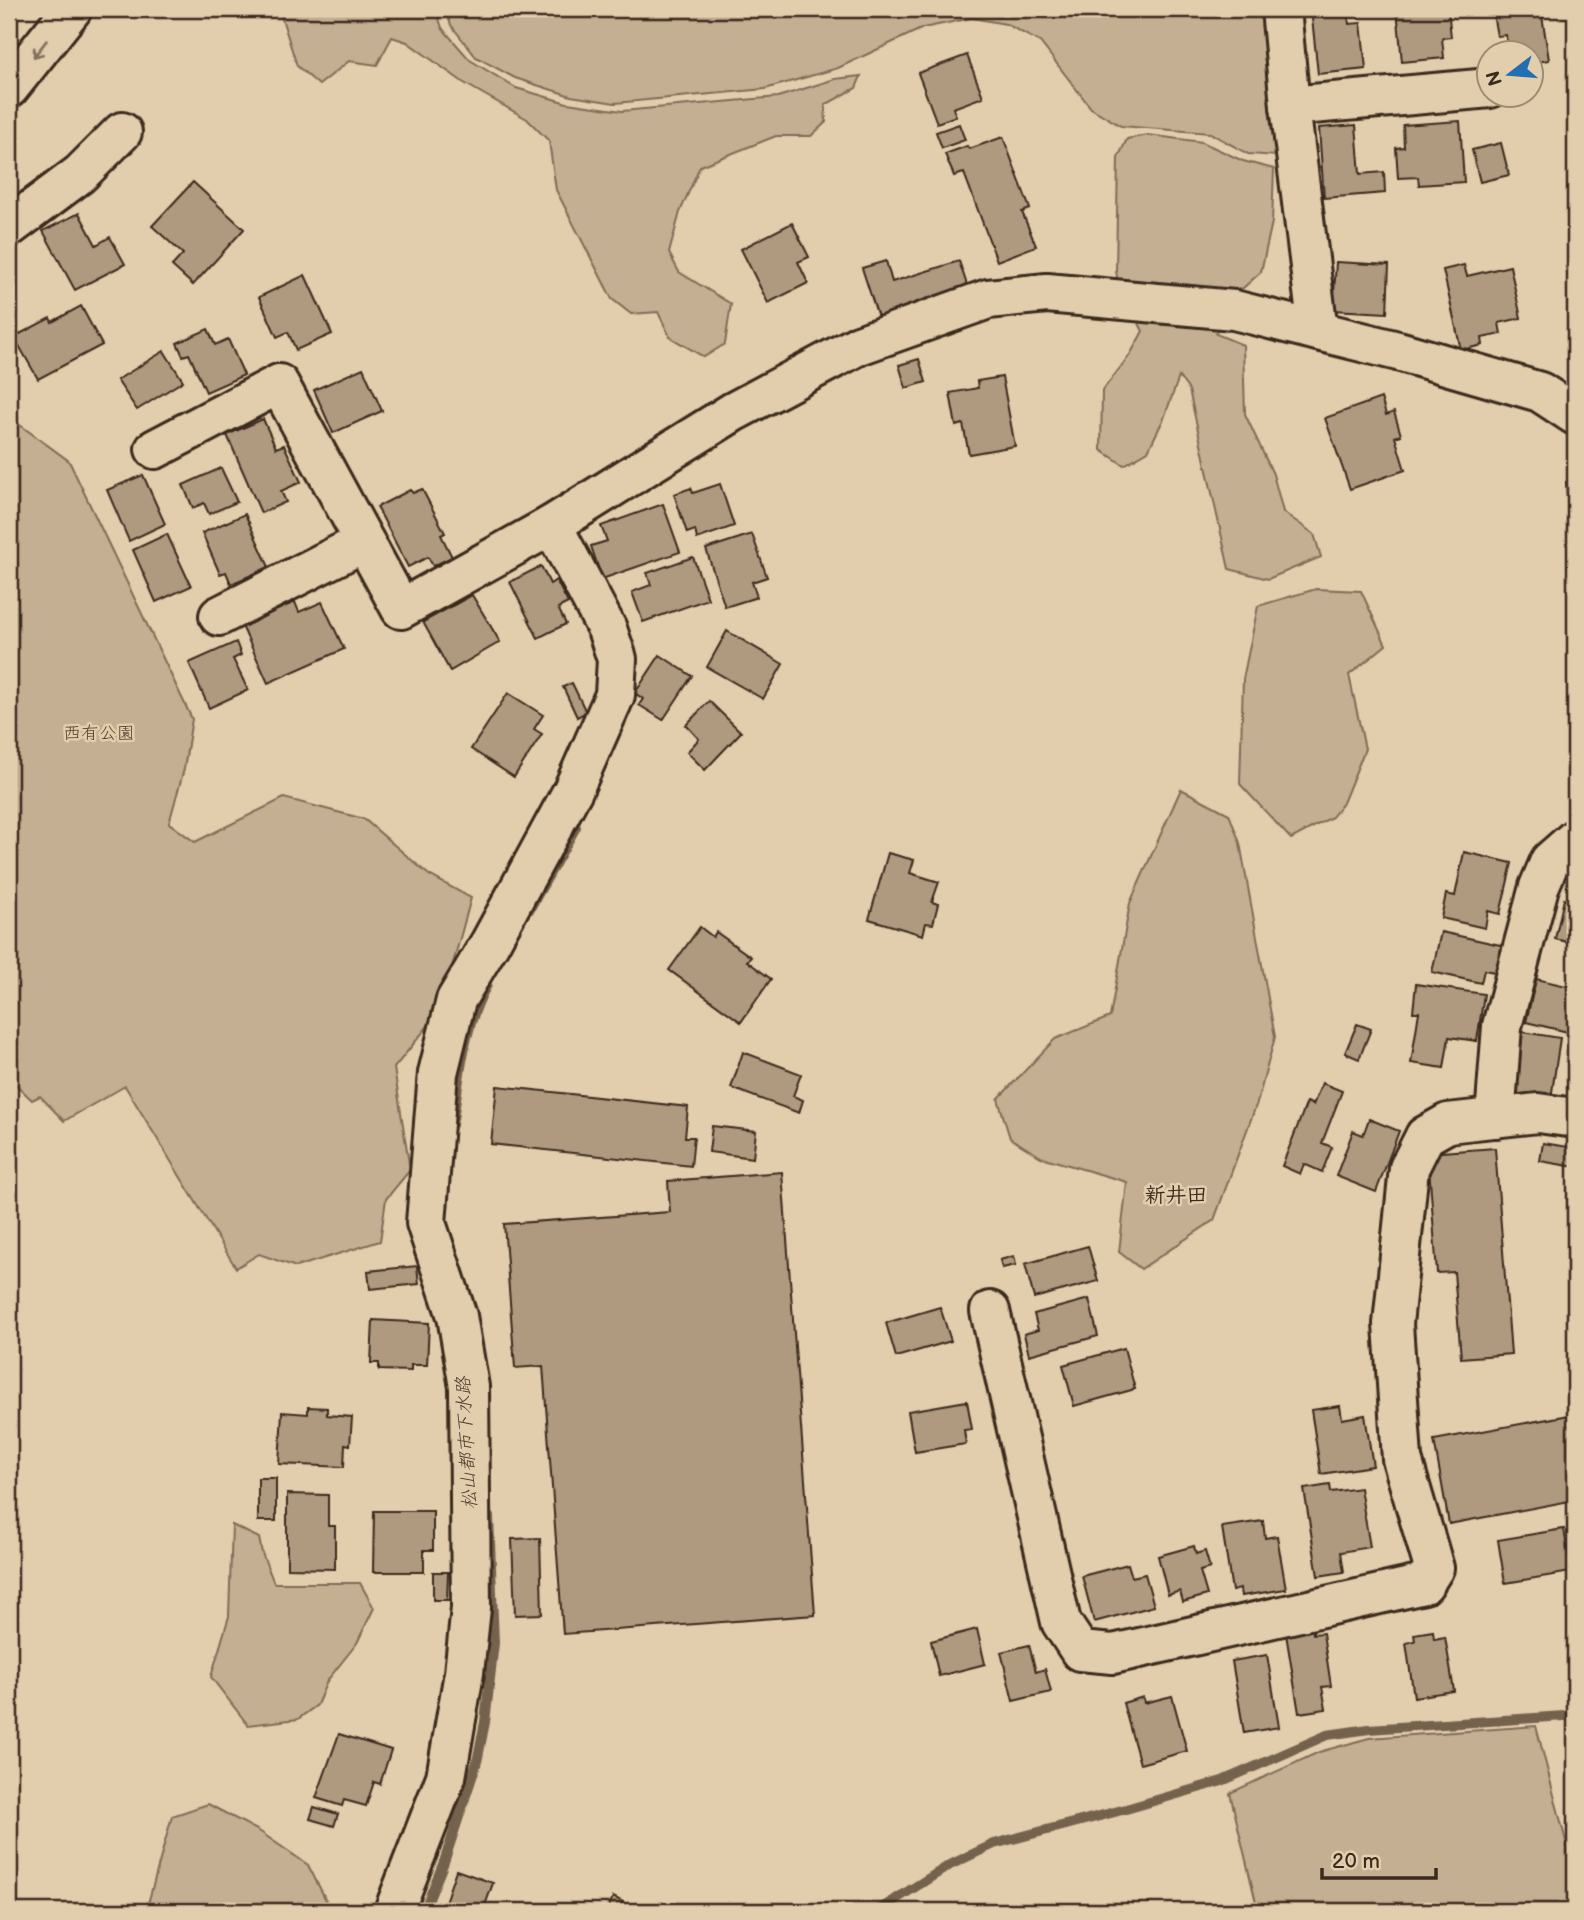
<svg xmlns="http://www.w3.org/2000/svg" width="1584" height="1920" viewBox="0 0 1584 1920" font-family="'Balsamiq Sans','Klee One',sans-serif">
  <rect width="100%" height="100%" fill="#e2cdac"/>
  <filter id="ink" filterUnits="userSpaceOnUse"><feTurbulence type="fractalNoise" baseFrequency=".0143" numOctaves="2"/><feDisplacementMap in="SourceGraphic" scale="14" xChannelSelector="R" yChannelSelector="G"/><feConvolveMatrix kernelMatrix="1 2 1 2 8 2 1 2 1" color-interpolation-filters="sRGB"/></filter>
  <g filter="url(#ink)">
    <g fill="#c4af92" stroke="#806c58" stroke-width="2">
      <polygon points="279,9 436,9 442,28 470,60 516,88 567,103 622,111 778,97 835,79 861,76 856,88 825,105 826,122 811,136 776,136 700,166 680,212 669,253 679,272 731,304 725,344 704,357 670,337 658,312 631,314 612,299 556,190 549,141 527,119 464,83 407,42 392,37 377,65 349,61 319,85 297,66"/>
      <polygon points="445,9 1268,9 1278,156 1248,154 1210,133 1121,126 1091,108 1040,42 1006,24 972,18 923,28 838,68 765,89 615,103 571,96 515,78 476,57 451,25"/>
      <polygon points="1148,135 1202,142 1243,161 1274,169 1272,222 1261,272 1243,288 1224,294 1216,334 1243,345 1245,414 1273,474 1283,512 1314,534 1321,557 1268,579 1229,569 1189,390 1179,377 1164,418 1148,451 1124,465 1101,450 1102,391 1130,355 1143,331 1118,284 1116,271 1118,158 1127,139"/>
      <polygon points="9,417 69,461 192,719 184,769 169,823 195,842 284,798 364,819 429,875 471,898 440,1011 394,1068 410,1170 386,1199 380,1241 296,1267 259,1254 236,1268 125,1086 64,1121 40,1096 32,1100 9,1078"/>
      <polygon points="1316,589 1361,591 1386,645 1349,675 1365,749 1343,803 1332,817 1291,839 1240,784 1243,679 1258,606"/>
      <polygon points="1181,789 1229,814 1240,843 1275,1037 1258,1100 1214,1220 1141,1269 1119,1252 1127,1182 1041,1157 1010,1138 998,1099 1055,1039 1110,1017 1130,903"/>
      <polygon points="232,1525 259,1538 262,1553 274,1583 360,1583 374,1608 357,1643 327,1681 317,1705 298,1719 248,1725 211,1677 229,1616"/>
      <polygon points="1536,1726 1575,1876 1575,1911 1258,1911 1230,1793 1319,1752 1369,1738"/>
      <polygon points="208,1804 259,1831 308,1865 327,1902 321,1911 146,1911 172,1816"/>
    </g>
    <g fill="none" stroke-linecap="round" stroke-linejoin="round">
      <g stroke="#74624e" stroke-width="10">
        <polyline points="529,910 576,827"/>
        <path d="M452,1125C460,1078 463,1027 487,985"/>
        <polyline points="424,1911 444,1862 477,1762 485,1722 494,1643 489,1517"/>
        <polyline points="877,1911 950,1865 994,1844 1126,1809 1222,1781 1327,1735 1369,1729 1564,1716"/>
      </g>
    </g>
    <g fill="#af9a80" stroke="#3b2a1e" stroke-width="2">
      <polygon points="1311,9 1347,9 1349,24 1361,23 1366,69 1318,74"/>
      <polygon points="1397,9 1448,9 1451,37 1442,38 1444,58 1402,62"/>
      <polygon points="1492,9 1541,9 1549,60 1532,63 1532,52 1508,52 1506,35 1497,36"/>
      <polygon points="967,55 983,97 953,108 956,116 937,123 918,73"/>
      <polygon points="1460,121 1464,182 1419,185 1418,177 1398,178 1396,148 1404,147 1403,125"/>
      <polygon points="959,124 965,140 942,148 936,132"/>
      <polygon points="1356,125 1360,174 1384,172 1385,193 1324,198 1319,128"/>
      <polygon points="1003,137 1030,209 1022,212 1036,246 997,261 964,173 954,176 945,154 967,146 969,149"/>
      <polygon points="1501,143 1509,175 1480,182 1472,150"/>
      <polygon points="193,182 244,229 193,285 172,266 183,254 152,226"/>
      <polygon points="79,213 96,245 110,237 125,264 75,290 43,231"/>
      <polygon points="792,223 809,257 798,262 808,283 768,303 741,249"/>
      <polygon points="886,261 892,282 959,261 969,291 879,320 862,268"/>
      <polygon points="1336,262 1389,265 1387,313 1333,310"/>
      <polygon points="1575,264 1575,301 1566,267"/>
      <polygon points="1464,265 1467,276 1510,266 1521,318 1499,323 1501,334 1482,338 1483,345 1461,350 1443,270"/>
      <polygon points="305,275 332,334 296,350 288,332 277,337 259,297"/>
      <polygon points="81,306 102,345 38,379 14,337 50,318 52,322"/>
      <polygon points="208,329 215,345 228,339 244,375 206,392 189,354 183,356 177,343"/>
      <polygon points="164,351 183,381 137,410 117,380"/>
      <polygon points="919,359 926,382 906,388 899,365"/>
      <polygon points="363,368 382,411 333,433 314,390"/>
      <polygon points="1002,377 1015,446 969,454 963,424 956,426 950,393 978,388 977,381"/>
      <polygon points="1381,398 1386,415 1394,412 1401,435 1395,437 1405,470 1350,489 1325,418"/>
      <polygon points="263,419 276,448 284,445 301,482 281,491 286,502 261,513 227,435"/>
      <polygon points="221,468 237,502 209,514 204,503 193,508 183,485"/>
      <polygon points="143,475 165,524 129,541 107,490"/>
      <polygon points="1566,482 1575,482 1575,540 1569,540"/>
      <polygon points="720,484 734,526 697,539 695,530 687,533 674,494 691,488 693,493"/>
      <polygon points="422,489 445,533 441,535 452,557 433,566 428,557 408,567 377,507 410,490 413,493"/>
      <polygon points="663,504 680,552 602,579 591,546 607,541 601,526"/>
      <polygon points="245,514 269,567 231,584 226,572 220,574 202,533"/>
      <polygon points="167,534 191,586 156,602 133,550"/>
      <polygon points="752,534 767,577 752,582 757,597 725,607 706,549"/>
      <polygon points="693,557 708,599 643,622 632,592 651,585 647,573"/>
      <polygon points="541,566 550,584 556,580 568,603 558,608 566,624 538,638 510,582"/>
      <polygon points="472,595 500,642 450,671 423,622"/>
      <polygon points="295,602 299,612 322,602 344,649 268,683 242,626"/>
      <polygon points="727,631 783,664 763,699 707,667"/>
      <polygon points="236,642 241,655 233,659 248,690 209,708 189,663"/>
      <polygon points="660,655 692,676 663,720 639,705 643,699 635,693"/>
      <polygon points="572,683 586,712 577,717 563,687"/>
      <polygon points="508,693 543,715 534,729 542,734 514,777 471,749"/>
      <polygon points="709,701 741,732 705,770 687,752 699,739 686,725"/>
      <polygon points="1464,852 1512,863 1500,914 1488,911 1485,928 1441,918 1446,894 1455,896"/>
      <polygon points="888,853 914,860 910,873 939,882 932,902 938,904 933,924 926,923 923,935 869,919"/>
      <polygon points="1564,899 1575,902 1575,944 1555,939"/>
      <polygon points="700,927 713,937 716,932 751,957 747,961 771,979 741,1022 669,970"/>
      <polygon points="1441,932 1505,946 1500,973 1484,970 1481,983 1432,972"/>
      <polygon points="1536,979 1575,988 1575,1015 1573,1014 1568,1032 1526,1022"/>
      <polygon points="1416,984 1484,994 1477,1041 1449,1037 1444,1068 1411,1063 1419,1012 1413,1012"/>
      <polygon points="1357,1024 1371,1029 1359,1059 1345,1053"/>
      <polygon points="1523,1032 1560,1038 1551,1099 1514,1093"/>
      <polygon points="743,1052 801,1074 793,1096 803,1100 799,1113 731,1088"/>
      <polygon points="1322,1083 1342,1091 1322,1143 1332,1147 1322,1172 1304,1164 1300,1174 1282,1166 1307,1102 1313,1105"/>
      <polygon points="497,1086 688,1107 685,1137 694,1137 691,1166 491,1144"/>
      <polygon points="1369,1119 1399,1131 1376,1192 1336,1176 1353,1131 1363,1135"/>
      <polygon points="712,1126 756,1131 753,1158 709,1152"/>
      <polygon points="1543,1143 1575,1148 1575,1167 1540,1161"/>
      <polygon points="1495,1148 1511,1354 1461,1358 1454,1272 1437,1273 1428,1153"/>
      <polygon points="782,1172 815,1615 563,1634 543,1366 515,1368 504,1224 670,1212 668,1181"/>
      <polygon points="1088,1246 1098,1281 1034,1298 1025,1264"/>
      <polygon points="1014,1256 1016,1265 1002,1268 1000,1260"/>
      <polygon points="417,1266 419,1284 370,1289 368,1271"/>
      <polygon points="1089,1299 1098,1336 1029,1355 1024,1334 1038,1330 1034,1314"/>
      <polygon points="940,1307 951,1341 896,1357 886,1323"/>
      <polygon points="373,1320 429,1323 427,1365 411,1365 411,1371 379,1370 379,1363 371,1363"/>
      <polygon points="1124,1348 1135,1389 1074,1406 1063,1365"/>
      <polygon points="967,1401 972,1429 964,1430 966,1444 915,1452 908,1411"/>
      <polygon points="1340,1406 1342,1419 1365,1415 1373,1466 1321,1474 1311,1410"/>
      <polygon points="308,1407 327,1408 327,1415 352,1417 350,1445 345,1444 344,1467 279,1464 282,1412 308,1414"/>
      <polygon points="1575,1414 1575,1500 1449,1524 1434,1440"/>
      <rect x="258" y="1478" width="18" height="43"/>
      <polygon points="1330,1485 1331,1492 1360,1488 1370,1547 1341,1552 1344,1572 1318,1576 1304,1489"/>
      <polygon points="287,1494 328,1495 328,1526 335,1526 335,1569 287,1568"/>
      <polygon points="374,1511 433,1511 433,1550 424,1550 424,1572 373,1572"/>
      <polygon points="1263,1521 1265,1538 1277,1536 1286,1589 1241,1596 1240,1589 1232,1591 1222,1527"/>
      <polygon points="1564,1529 1571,1572 1505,1583 1498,1540"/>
      <polygon points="540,1538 542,1614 515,1615 512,1539"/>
      <polygon points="1194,1546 1196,1554 1205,1551 1210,1568 1200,1571 1207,1595 1183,1602 1180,1591 1168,1595 1158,1556"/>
      <polygon points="1128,1564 1132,1577 1145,1574 1154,1606 1094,1622 1082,1576"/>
      <polygon points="433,1572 448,1572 447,1600 433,1600"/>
      <polygon points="977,1629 985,1664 939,1676 931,1641"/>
      <polygon points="1313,1630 1313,1634 1323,1633 1331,1686 1322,1687 1326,1709 1299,1713 1286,1634"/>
      <polygon points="1433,1631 1434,1639 1445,1637 1454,1691 1414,1697 1406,1643 1415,1641 1414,1634"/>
      <polygon points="1029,1645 1036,1672 1045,1669 1051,1692 1013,1701 1001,1652"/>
      <polygon points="1267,1655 1279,1727 1244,1733 1232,1661"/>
      <polygon points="1172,1696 1187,1751 1140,1764 1123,1703 1143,1697 1144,1703"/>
      <polygon points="339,1734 391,1750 380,1784 374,1782 366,1806 344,1800 342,1806 316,1798"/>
      <polygon points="314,1807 338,1814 334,1826 310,1819"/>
      <polygon points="456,1870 493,1883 483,1911 442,1911"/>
      <polygon points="613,1897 623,1902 619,1911 606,1911"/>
    </g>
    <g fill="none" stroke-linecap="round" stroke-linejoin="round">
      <g stroke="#3b2a1e" stroke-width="44">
        <g id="minor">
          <polyline points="1281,9 1290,106 1318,331"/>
          <polyline points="1290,106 1490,88"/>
          <polyline points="9,227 80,174 122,132"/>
          <polyline points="155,449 279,384 401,609 552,525 733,412 859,345 988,299 1047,293 1234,310 1398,351 1540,392 1575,415"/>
          <polyline points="219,616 364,542"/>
          <polyline points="1495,1118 1502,1026 1539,887 1550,861 1575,839"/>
          <polyline points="990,1311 1061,1622 1080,1651 1113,1654 1424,1584 1434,1568 1402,1459 1393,1324 1409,1168 1425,1136 1448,1123 1538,1113 1575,1118"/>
          <polyline points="394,1911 446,1777 464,1673 471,1608 469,1387 457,1316 426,1223 438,1073 456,1000 490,943 573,790 615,695 617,659 607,629 552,525"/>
        </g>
      </g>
      <g stroke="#3b2a1e" stroke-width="44">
        <polyline id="trunk" points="9,88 72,9"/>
      </g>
      <use href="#minor" stroke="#e2cdac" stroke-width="38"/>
      <use href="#trunk" stroke="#e2cdac" stroke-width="38"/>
    </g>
    <defs><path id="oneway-shaft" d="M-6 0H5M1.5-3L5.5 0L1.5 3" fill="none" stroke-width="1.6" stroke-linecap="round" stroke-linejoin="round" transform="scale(1.75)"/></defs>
    <use stroke="#86735e" href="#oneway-shaft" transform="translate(40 49) rotate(128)"/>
  </g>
  <g text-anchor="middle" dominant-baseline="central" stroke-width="5" stroke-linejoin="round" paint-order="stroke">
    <g font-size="18" fill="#503e2f" stroke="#e2cdac">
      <text x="99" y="733">西有公園</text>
    </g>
    <g font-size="19" font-style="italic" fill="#4e3d2e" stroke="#e2cdac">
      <text transform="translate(467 1443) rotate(-93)">松山都市下水路</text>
    </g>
    <g font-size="21" font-weight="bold" fill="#3b2a1e" stroke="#e2cdac">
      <text x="1176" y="1195">新井田</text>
    </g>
  </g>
  <rect width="1584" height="1920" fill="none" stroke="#e2cdac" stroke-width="35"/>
  <rect x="18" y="18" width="1549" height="1885" fill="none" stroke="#3b2a1e" stroke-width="2.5" filter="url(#ink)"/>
  <g transform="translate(1510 74) rotate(254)"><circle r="33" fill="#e2cdac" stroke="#9f8c73" stroke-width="2"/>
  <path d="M0-5L12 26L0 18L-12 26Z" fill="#1f6fb2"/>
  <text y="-10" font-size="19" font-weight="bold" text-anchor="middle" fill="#3b2a1e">N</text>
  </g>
  <path d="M1322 1868v10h114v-10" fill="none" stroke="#3b2a1e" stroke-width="3.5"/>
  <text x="1332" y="1868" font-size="21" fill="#3b2a1e" stroke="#e2cdac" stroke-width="5" paint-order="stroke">20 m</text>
</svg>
